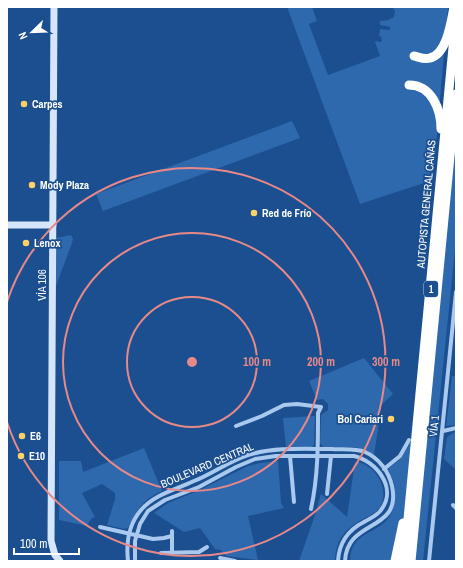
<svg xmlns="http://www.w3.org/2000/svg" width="463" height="568" viewBox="0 0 463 568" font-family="'Archivo Narrow',sans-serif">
  <rect width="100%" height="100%" fill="#1b4f8f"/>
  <g fill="#2e69ad">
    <polygon points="287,7 312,7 317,21 309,24 328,75 380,56 375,42 376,41 380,42 382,41 381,37 379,36 380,29 390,30 390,27 380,25 380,21 388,20 394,17 395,11 392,7 448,7 433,180 360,204"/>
    <polygon points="292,121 300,138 103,211 96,194"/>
    <polygon points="455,141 456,145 456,240 423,561 413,561"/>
    <polygon points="71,235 73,239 72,243 56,286 56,238"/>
    <polygon points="364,358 393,394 379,407 378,429 374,455 359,448 351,447 323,447 320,443 321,415 328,410 328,404 323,399 317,400 309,381"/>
    <polygon points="452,376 456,376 456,425 446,426"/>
    <polygon points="315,416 314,445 311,447 286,447 283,418"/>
    <polygon points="456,431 456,470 444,459 447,437"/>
    <path d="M411,442L406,509L393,561H350C350,526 389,537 394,504C396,489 395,482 388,469L401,458Z"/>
    <path d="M144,448L162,491C140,501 139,509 128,528L124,529L107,525L115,499V493L102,484L82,493L95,517C90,519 89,521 88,526L59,520V461H81L83,472Z"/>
    <polygon points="278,461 281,503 284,508 248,516 258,560 226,556 221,550 215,549 200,528 184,532 154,513 168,503 200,490 248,466 260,463"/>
    <path d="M355,462C374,462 391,490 380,507C377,512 371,515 365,518C346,528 336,538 335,561H299L315,515L321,494L347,517Z"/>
  </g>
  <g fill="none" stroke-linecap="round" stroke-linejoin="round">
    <g stroke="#a9c9ee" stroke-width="4">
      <path d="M236,426L262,416L284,405L297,404L321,407L318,413C318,446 318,477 311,509"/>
      <polyline points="443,431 456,428"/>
      <polyline points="290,456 294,502"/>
      <polyline points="384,469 400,456 409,440"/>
      <polyline points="327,494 331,456"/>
      <polyline points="453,505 456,508"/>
      <polyline points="100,527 153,539 164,538 172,536"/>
      <polyline points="172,552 172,531"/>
      <polyline points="161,553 199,552 207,547"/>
      <polyline points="220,558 235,561"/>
      <path d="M128,561C126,543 129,524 141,510C155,494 175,490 194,481C212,474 229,461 248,455C275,447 304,449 332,449C343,450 355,448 365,452C379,458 389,472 392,486C402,533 347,518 345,561"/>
      <path d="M135,561V541L140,524L148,511L165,500L199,487L236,467L255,459L276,456H354C376,461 398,488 381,510C377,516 370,518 364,522C348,530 339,543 338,561"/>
      <polyline points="429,561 456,292"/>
    </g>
    <g stroke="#d6e6fa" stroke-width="7">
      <polyline points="54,7 51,541 55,555 60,561"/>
      <polyline points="7,225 53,225"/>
    </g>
    <g stroke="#fff" stroke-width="9">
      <path d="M414,56C419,57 424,60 430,58C447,54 451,22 454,7"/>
      <path d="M409,85C432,85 441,110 441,129"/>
      <polyline points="395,561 403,523"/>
      <polyline points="404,561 456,16"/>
      <polyline points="411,561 456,94"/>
    </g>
  </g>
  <g fill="none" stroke="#e88989" stroke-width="2">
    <circle cx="192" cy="362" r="65"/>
    <circle cx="192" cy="362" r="129"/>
    <path d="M7 302A194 194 0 1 1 7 422"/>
  </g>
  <g fill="#ffd166" stroke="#1b4f8f" stroke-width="1.5">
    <circle cx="24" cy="104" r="4"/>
    <circle cx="32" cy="185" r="4"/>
    <circle cx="254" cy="213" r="4"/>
    <circle cx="26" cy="243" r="4"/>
    <circle cx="391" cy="419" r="4"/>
    <circle cx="22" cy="436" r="4"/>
    <circle cx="21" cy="456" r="4"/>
  </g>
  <g text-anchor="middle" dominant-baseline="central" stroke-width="3.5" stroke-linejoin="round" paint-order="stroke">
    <rect fill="#1b4f8f" stroke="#bbcadd" stroke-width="1" x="424" y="281" width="14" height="16" rx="3"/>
    <g font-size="10" font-weight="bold" fill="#fff">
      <text x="431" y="289">1</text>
    </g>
    <g font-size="11" font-weight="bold" fill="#fff" stroke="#1b4f8f" text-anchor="start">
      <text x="32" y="104">Carpes</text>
      <text x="40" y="185">Mody Plaza</text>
      <text x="262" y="213">Red de Frío</text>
      <text x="34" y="243">Lenox</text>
      <text x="383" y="419" text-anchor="end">Bol Cariari</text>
      <text x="30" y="436">E6</text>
      <text x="29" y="456">E10</text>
    </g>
    <g font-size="11" fill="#fff" stroke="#1b4f8f">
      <text transform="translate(426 204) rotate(-85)">AUTOPISTA GENERAL CAÑAS</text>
      <text transform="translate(42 285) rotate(-90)">VÍA 106</text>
      <text transform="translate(434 426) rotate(-84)">VÍA 1</text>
      <text transform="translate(207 465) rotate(-23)">BOULEVARD CENTRAL</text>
    </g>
  </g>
  <circle cx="192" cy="362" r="6" fill="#e88989" stroke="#1b4f8f" stroke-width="2"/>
  <g font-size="12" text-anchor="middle" font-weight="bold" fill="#e88989" stroke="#1b4f8f" stroke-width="3.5" stroke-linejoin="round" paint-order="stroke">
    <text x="257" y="366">100 m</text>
    <text x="321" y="366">200 m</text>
    <text x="386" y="366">300 m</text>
  </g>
  <rect width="463" height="568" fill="none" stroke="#ffffff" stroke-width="16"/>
  <g transform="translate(32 32) rotate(247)" stroke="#1b4f8f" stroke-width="3" paint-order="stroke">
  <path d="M0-3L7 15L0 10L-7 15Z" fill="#ffffff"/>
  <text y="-6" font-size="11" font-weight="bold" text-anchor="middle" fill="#ffffff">N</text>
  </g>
  <path d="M14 548v6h65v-6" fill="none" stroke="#ffffff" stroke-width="2"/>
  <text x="20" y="548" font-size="12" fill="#ffffff" stroke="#1b4f8f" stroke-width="3" paint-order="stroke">100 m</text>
</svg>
